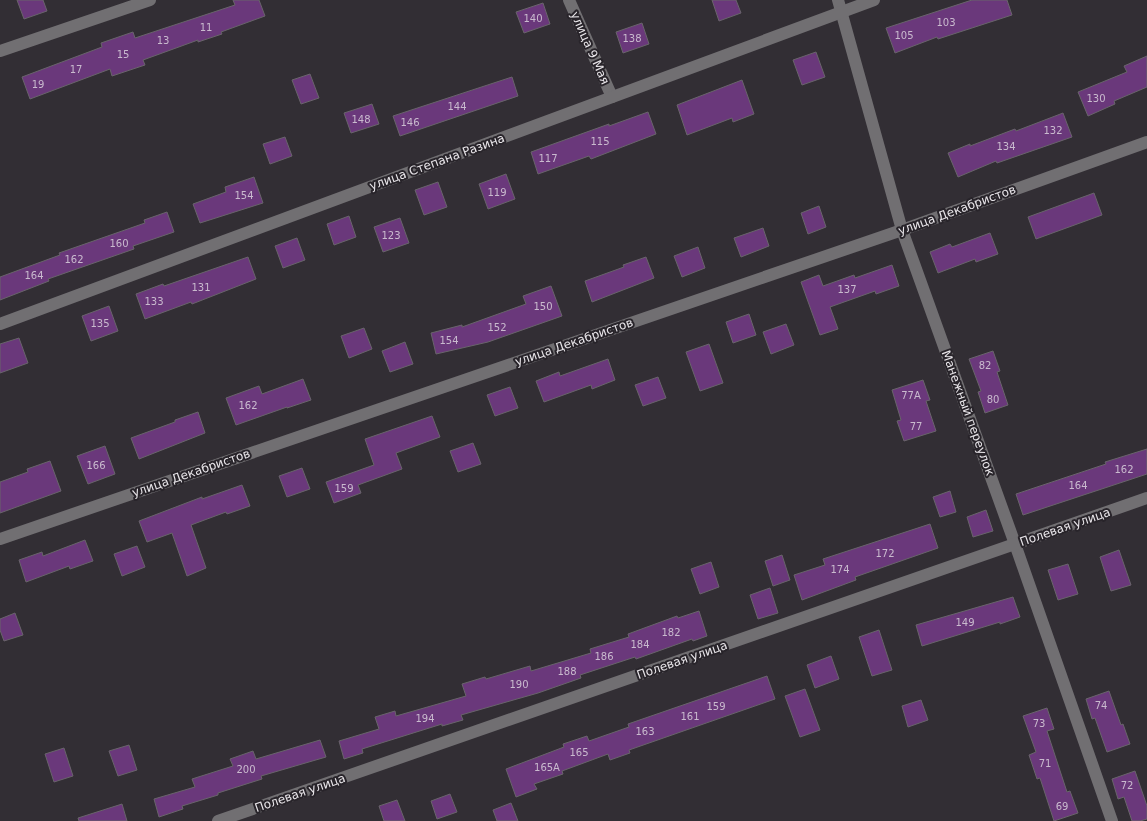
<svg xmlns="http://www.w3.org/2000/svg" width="1147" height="821" viewBox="0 0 1147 821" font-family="'DejaVu Sans',sans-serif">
  <rect width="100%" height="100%" fill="#322e34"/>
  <g fill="#6a387b" stroke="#69646b">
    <polygon points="17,0 43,0 47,11 24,19"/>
    <polygon points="233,0 259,0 265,16 221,32 222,34 198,42 198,40 143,60 145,65 112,76 110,69 30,99 22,77 102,47 101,43 133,32 135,38 235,5"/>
    <polygon points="712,0 736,0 741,13 719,21"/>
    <polygon points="972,0 1007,0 1012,15 938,39 937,37 895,53 886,28"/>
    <polygon points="543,3 550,24 524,33 516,12"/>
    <polygon points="642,23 649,44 623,53 616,32"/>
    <polygon points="816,52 825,77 802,85 793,60"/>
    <polygon points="1147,56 1147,87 1114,101 1115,104 1088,116 1078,92 1127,72 1124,66"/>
    <polygon points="310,74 319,98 301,104 292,80"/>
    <polygon points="512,77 518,96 400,136 393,116"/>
    <polygon points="742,80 754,114 733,122 732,118 687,135 677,105"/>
    <polygon points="372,104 379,124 351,133 344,113"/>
    <polygon points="648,112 656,134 591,159 589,156 538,174 531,152 609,124 609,126"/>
    <polygon points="1063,113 1072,137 997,163 996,161 958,177 948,153 970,144 970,146 1015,129 1016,131"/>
    <polygon points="285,137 292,156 270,164 263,144"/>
    <polygon points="506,174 515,199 488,209 479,184"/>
    <polygon points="254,177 263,203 200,223 193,204 226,192 225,187"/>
    <polygon points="438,182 447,207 424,215 415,190"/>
    <polygon points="1094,193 1102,215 1036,239 1028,217"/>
    <polygon points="819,206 826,227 808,234 801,213"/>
    <polygon points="167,212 174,232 133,246 134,249 48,279 49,281 0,300 0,277 60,255 59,253 145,223 144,220"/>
    <polygon points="349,216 356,237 334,245 327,224"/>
    <polygon points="400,218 409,243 383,252 374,227"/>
    <polygon points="763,228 769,246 741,257 734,238"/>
    <polygon points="990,233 998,254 976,262 975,259 938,273 930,252 950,244 952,247"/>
    <polygon points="297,238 305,260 283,268 275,246"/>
    <polygon points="698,247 705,268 682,277 674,256"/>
    <polygon points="248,257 256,279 192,304 191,302 145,319 136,294 163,284 164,286"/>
    <polygon points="646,257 654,278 592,302 585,281 624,267 623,265"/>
    <polygon points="892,265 899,286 876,294 875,291 830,307 838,329 820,335 801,282 819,275 823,286 854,275 855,278"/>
    <polygon points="551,286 562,316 488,342 436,354 431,333 462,325 462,327 526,304 523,296"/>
    <polygon points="109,306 118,331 91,341 82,316"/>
    <polygon points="749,314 756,335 733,343 726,322"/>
    <polygon points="786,324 794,345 771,354 763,332"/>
    <polygon points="364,328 372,349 349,358 341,336"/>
    <polygon points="19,338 28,363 0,373 0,344"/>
    <polygon points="405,342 413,364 390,372 382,351"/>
    <polygon points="709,344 723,383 700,391 686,352"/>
    <polygon points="993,351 1000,371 997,372 1008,405 985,413 978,392 981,391 969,359"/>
    <polygon points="608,359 615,380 592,389 591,385 544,402 536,381 559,372 560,376"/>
    <polygon points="658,377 666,398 643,406 635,385"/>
    <polygon points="303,379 311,400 287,408 287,407 236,425 226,398 259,386 262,394"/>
    <polygon points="923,380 930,400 926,401 936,431 904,441 897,421 901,420 892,390"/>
    <polygon points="510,387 518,408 495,416 487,395"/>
    <polygon points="198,412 205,433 139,459 131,438 175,422 175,420"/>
    <polygon points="432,416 440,437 396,453 402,469 358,485 361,493 334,503 326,482 374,465 365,439"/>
    <polygon points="473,443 481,464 458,472 450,451"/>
    <polygon points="105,446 115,474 88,484 77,456"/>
    <polygon points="1147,449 1147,474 1023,515 1016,494 1106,464 1105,462"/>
    <polygon points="50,461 61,491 0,513 0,482 28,472 27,469"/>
    <polygon points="302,468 310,489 287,497 279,476"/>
    <polygon points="242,485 250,506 227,514 226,512 191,525 206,568 187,576 172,533 147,542 139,521 202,497 202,499"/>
    <polygon points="950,491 956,512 940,517 933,497"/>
    <polygon points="986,510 993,531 973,537 967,517"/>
    <polygon points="930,524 938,548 855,577 856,580 802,600 794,575 825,565 823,559"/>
    <polygon points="85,540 93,561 70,569 69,566 26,582 19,560 42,552 43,556"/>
    <polygon points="137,546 145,567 122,576 114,554"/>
    <polygon points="1119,550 1131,585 1111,591 1100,557"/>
    <polygon points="782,555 790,580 773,586 765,561"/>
    <polygon points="711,562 719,587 700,594 691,569"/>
    <polygon points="1068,564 1078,594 1058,600 1048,570"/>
    <polygon points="770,588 778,613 758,619 750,595"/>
    <polygon points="1013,597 1020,617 1000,624 1000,622 922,646 916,625"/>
    <polygon points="699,611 707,636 693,641 692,639 636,659 635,657 580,675 581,678 538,693 461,715 463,720 442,726 442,724 362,749 363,753 344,759 339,741 379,729 375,717 395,711 396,716 466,696 462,684 485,677 486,679 530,666 531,671 591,653 590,649 629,637 628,634 677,616 678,618"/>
    <polygon points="15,613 23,635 4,641 0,630 0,619"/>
    <polygon points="879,630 892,670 872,676 859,637"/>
    <polygon points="831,656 839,679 815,688 807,665"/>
    <polygon points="767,676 775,699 629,750 630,753 610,760 608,754 562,771 563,774 534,784 537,789 516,797 506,769 564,747 563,744 587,736 589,741 629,727 628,724"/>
    <polygon points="805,689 820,730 800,737 785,696"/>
    <polygon points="1109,691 1121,725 1123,724 1130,744 1107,752 1095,718 1092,719 1086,699"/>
    <polygon points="921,700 928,720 908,727 902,706"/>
    <polygon points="1047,708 1054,729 1047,731 1067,792 1070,791 1078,813 1054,821 1040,778 1037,779 1029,755 1036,752 1023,716"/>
    <polygon points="320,740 326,757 261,776 262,779 218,793 218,795 182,806 183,809 159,817 154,799 195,787 192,779 233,766 230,759 253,751 256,759"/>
    <polygon points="129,745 137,770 118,776 109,751"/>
    <polygon points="64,748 73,776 54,782 45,754"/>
    <polygon points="1135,771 1147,806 1147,819 1140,821 1132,821 1124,797 1118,799 1112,779"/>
    <polygon points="450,794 457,812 437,819 431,801"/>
    <polygon points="397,800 405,821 384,821 379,806"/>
    <polygon points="511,803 518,821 497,821 493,810"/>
    <polygon points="122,804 127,821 79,821 78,818"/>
  </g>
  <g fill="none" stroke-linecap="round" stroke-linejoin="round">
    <g stroke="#716f72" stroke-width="12">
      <polyline points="569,0 612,97"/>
      <polyline points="838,0 902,230 1015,544 1112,821"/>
      <polyline points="0,51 150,0"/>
      <polyline points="0,324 874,0"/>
      <polyline points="0,539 902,230 1147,142"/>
      <polyline points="218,821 1147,498"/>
    </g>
  </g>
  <g text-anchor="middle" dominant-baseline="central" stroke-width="4" stroke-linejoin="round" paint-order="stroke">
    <g font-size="10" fill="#c9bace">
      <text x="533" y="18">140</text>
      <text x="946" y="22">103</text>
      <text x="206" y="27">11</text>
      <text x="904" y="35">105</text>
      <text x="632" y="38">138</text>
      <text x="163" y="40">13</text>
      <text x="123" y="54">15</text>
      <text x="76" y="69">17</text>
      <text x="38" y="84">19</text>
      <text x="1096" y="98">130</text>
      <text x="457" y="106">144</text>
      <text x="361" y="119">148</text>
      <text x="410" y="122">146</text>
      <text x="1053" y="130">132</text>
      <text x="600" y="141">115</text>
      <text x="1006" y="146">134</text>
      <text x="548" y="158">117</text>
      <text x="497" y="192">119</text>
      <text x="244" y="195">154</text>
      <text x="391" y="235">123</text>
      <text x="119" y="243">160</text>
      <text x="74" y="259">162</text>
      <text x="34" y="275">164</text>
      <text x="201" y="287">131</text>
      <text x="847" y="289">137</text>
      <text x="154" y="301">133</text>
      <text x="543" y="306">150</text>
      <text x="100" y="323">135</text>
      <text x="497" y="327">152</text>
      <text x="449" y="340">154</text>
      <text x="985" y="365">82</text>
      <text x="911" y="395">77А</text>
      <text x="993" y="399">80</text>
      <text x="248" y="405">162</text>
      <text x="916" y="426">77</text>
      <text x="96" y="465">166</text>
      <text x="1124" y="469">162</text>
      <text x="1078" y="485">164</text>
      <text x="344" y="488">159</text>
      <text x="885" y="553">172</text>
      <text x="840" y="569">174</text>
      <text x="965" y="622">149</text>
      <text x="671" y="632">182</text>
      <text x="640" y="644">184</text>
      <text x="604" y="656">186</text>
      <text x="567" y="671">188</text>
      <text x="519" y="684">190</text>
      <text x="1101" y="705">74</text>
      <text x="716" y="706">159</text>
      <text x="690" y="716">161</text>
      <text x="425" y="718">194</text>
      <text x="1039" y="723">73</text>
      <text x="645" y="731">163</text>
      <text x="579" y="752">165</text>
      <text x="1045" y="763">71</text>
      <text x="547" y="767">165А</text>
      <text x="246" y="769">200</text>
      <text x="1127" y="785">72</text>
      <text x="1062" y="806">69</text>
    </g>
    <g font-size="12" fill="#e9e6ea" stroke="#28242a">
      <text transform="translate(590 48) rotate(66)">улица 9 Мая</text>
      <text transform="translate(437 162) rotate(-20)">улица Степана Разина</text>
      <text transform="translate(957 210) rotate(-20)">улица Декабристов</text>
      <text transform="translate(574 342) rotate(-19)">улица Декабристов</text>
      <text transform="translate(968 413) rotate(70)">Манежный переулок</text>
      <text transform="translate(191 473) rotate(-19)">улица Декабристов</text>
      <text transform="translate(1065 527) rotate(-19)">Полевая улица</text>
      <text transform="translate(682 660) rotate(-19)">Полевая улица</text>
      <text transform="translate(300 793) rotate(-19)">Полевая улица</text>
    </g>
  </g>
</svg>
